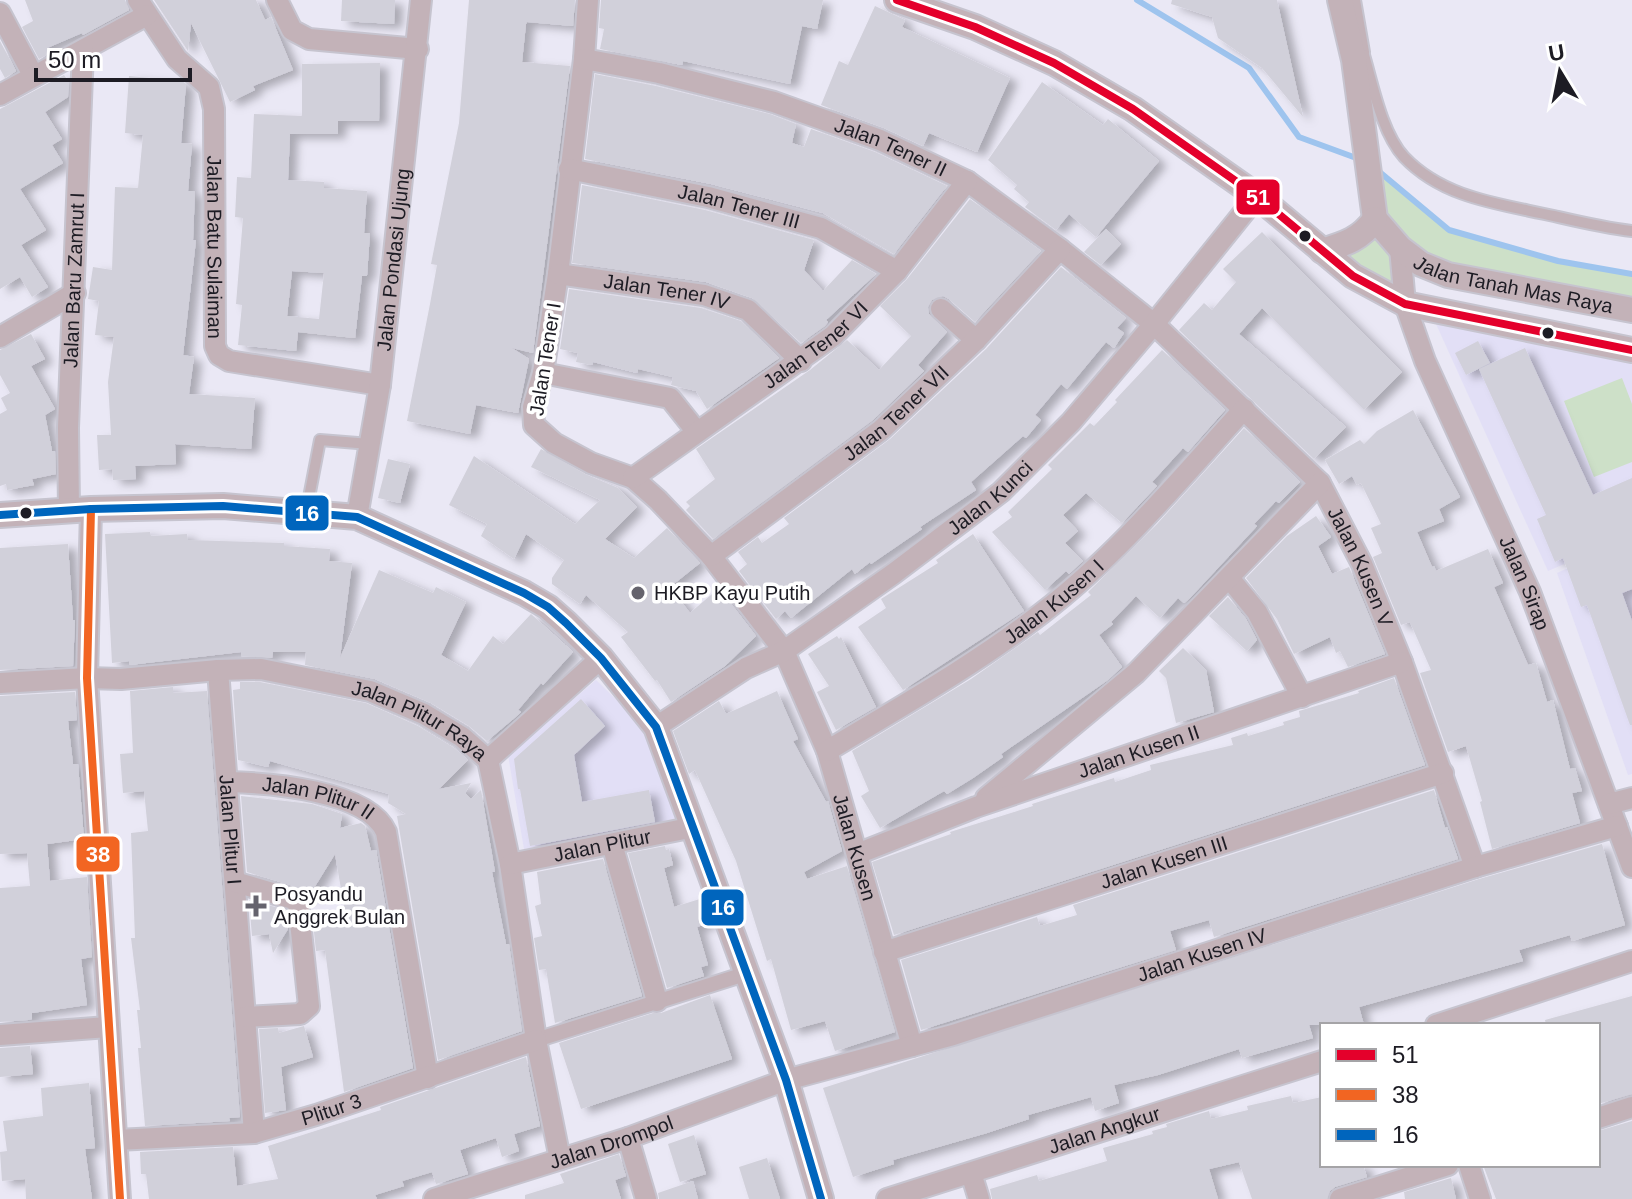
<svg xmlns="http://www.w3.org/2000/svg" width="1632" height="1199" viewBox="0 0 1632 1199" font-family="Arial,sans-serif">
  <defs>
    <filter id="shadow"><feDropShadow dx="8" dy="4.5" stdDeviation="4" flood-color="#0004"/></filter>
  </defs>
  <rect width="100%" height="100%" fill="#eae8f5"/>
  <g fill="#e2dff6">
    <polygon points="1436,324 1632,359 1632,535 1548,571"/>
    <polygon points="1632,539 1632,774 1628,775 1557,573"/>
    <polygon points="596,680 629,712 653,744 678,821 524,849 508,755"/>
  </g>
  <g fill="#cde0c8">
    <polygon points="1368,163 1449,230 1558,261 1632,275 1632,310 1448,275 1401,249 1405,304 1322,251 1365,233"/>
    <polygon points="1622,378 1632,404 1632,462 1594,477 1564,401"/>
  </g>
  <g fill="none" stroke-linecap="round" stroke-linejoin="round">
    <g stroke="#9ec4ee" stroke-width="6">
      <polyline points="1137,0 1249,68 1299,137 1359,159"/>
      <polyline points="1376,169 1449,230 1558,261 1632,274"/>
    </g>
  </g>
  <g fill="#d1d0da" fill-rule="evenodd" filter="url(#shadow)">
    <polygon points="25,0 125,0 129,10 83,35 82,33 47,48 50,53 39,59 22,27 33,21"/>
    <polygon points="154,0 256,0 265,20 271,17 293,70 253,86 255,90 230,102 191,23 188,51"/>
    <polygon points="342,0 395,0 394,24 341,21"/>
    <polygon points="469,0 575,0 573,26 527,22 526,24 522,62 570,66 533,353 512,348 529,359 518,413 476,405 470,434 407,421 430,304 437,265 431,264 459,123"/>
    <polygon points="601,0 823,0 817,29 802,26 790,84 683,61 682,65 600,49 604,29 599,28"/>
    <polygon points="1172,0 1277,0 1303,117 1262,68 1218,38 1212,17 1171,4"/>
    <polygon points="875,6 905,20 902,27 1010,78 977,152 929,133 923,146 884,128 821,105 839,61 848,65"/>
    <polygon points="0,41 16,71 5,78 0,69"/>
    <path d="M380,63L379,121H338V134H290L288,180L324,182V188L367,191L364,233H370L367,276H362L355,338L298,332L296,351L238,345L242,305L236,304L243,218L235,217L237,177L251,178L254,114L302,116V64ZM292,271L324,273L319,319L287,316Z"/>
    <polygon points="595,74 656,86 770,114 796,124 792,143 804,147 811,129 875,152 947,186 894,254 823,213 711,184 585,159"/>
    <polygon points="64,75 69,82 68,97 45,112 62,139 52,145 63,163 20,189 46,230 21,245 48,287 32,297 20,277 0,289 0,109"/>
    <polygon points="129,76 182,81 186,84 181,143 192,144 188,191 195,191 193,240 196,240 183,355 194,357 189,394 255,398 251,449 175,444 176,464 135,466 136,479 113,480 112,469 99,470 97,435 111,435 108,382 114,337 95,335 99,301 88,299 93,267 112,270 115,187 138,188 143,135 125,133"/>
    <polygon points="1042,82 1103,125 1108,119 1159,161 1096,237 1069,214 1056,230 1025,207 1029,202 1014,189 1017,185 988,160"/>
    <polygon points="582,185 705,210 814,240 804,270 823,291 852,260 876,274 826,320 828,322 825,326 801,343 752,298 706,282 572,263"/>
    <polygon points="970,199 1041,251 975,322 949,299 943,296 932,300 928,307 929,314 947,332 918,365 924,371 873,420 713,539 686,510 690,506 686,502 715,479 696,449 810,370 847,340 879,370 911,336 880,306 907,279"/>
    <polygon points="1106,229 1121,244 1101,265 1084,252"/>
    <polygon points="1262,232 1402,372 1364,410 1262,308 1239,334 1346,427 1314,459 1179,330 1204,303 1212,310 1236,282 1223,269"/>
    <polygon points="1061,267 1126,318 1117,328 1124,333 1114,348 1106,342 1067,389 1061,384 1035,415 1041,420 1026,438 1023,436 971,482 976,490 920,527 922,529 871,564 870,562 855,574 852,569 791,618 785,611 776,619 739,571 747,564 738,552 758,537 762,543 789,524 784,518 890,439 986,349"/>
    <polygon points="569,289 701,308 741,321 779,358 707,409 696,391 671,385 673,377 638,369 637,373 593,362 592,365 576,362 578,353 560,349"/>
    <polygon points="31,334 45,359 31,366 55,409 45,415 52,451 55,451 56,474 32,479 34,485 7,490 6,484 0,486 0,414 7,410 1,398 10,393 0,375 0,350"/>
    <polygon points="1478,341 1490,363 1466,375 1455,353"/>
    <polygon points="1525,348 1593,495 1632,478 1632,589 1622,593 1632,621 1632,725 1630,725 1587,605 1581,607 1563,558 1555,562 1537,519 1546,515 1479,369"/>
    <polygon points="1162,350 1225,410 1188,452 1183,448 1152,482 1157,486 1122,523 1086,493 1063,515 1078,531 1065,543 1083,561 1069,574 1066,571 1045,590 992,532 1012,517 1008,512 1052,469 1048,465 1090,423 1094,426 1117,402 1115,400"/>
    <polygon points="1413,410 1460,497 1439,509 1444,521 1417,532 1432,567 1434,566 1436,571 1488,549 1503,583 1494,587 1528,665 1536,663 1547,702 1553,700 1570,769 1575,768 1582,791 1572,793 1580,823 1492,849 1480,802 1482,801 1466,746 1448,752 1420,673 1431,670 1410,622 1401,625 1373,557 1382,553 1371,528 1381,524 1361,483 1357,485 1352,476 1339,484 1325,460 1360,440 1364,444 1377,431"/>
    <polygon points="1244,428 1300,482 1279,503 1276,501 1254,524 1257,526 1190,598 1184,603 1178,598 1160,618 1136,596 1111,622 1113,624 1099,635 1122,667 1108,680 1001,754 1003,757 973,778 947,794 944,791 880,828 861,796 869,791 852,751 971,679 1038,632 1040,635 1091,595 1088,592 1157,524"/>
    <polygon points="541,449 585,474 618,488 637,507 605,539 634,558 667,528 700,563 670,587 690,613 719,588 756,636 725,666 671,702 657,680 655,681 621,637 628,632 586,595 580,604 552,584 552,578 564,560 526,534 514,559 481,536 487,524 449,505 474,456 575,524 600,500 531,467"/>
    <polygon points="388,459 410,464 400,503 378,498"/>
    <polygon points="1316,516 1331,537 1318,546 1332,574 1349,567 1385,654 1348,667 1340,651 1336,653 1330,637 1294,654 1277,619 1246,578 1287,536"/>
    <polygon points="150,532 151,536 187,534 188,540 284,543 284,546 330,549 329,561 352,563 340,658 379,570 433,593 436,587 466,602 441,655 468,671 493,636 503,644 531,614 573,652 543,685 541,683 518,710 521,712 518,715 487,741 469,726 431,703 375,679 305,665 306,652 273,652 272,658 241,656 241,652 129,665 129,661 112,663 105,534"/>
    <polygon points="973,534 1024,611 903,690 858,627 886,608 881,599 938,563 936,560"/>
    <polygon points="68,544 73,620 75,620 73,666 0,670 0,548"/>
    <polygon points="1228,597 1246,619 1257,640 1247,651 1209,616"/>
    <polygon points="837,636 839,639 841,637 876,707 836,730 817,692 829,686 808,654"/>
    <polygon points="1183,648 1206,670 1214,712 1176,723 1166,678 1159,671"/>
    <polygon points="1394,678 1425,765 894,935 872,862 951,834 950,832 1033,806 1032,804 1114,778 1115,782 1151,770 1150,765 1233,745 1231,738 1247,733 1248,736 1284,725 1283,722 1300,717 1299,711 1359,693 1358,691"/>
    <polygon points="240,682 260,682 366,703 418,726 454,748 468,760 439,789 471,783 465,793 471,799 481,790 495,872 492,872 506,944 509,944 522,1031 438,1060 397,816 406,814 388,803 389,794 270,761 268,767 238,760 233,690 240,689"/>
    <polygon points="173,687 173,693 207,691 240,1117 229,1118 230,1121 145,1126 138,1048 141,1048 137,1010 140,1010 131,938 135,938 131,833 148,831 144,791 123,793 120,754 133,753 130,691"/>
    <polygon points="777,691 798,739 793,741 826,802 828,801 842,851 804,872 807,879 847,866 895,1032 835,1051 825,1021 791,1030 771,959 767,961 736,861 695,770 689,774 673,731 719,701 726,714"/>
    <polygon points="75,692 77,720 68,721 73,764 78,764 84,839 47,844 50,881 87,877 92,957 81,959 87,1005 32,1013 32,1019 28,1020 0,1022 0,888 30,886 27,853 0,854 0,696"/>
    <polygon points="581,699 605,726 574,755 582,802 649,790 655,822 530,846 520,789 518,789 514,759"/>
    <polygon points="1434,790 1445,828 1447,827 1458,859 1214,937 1209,920 1170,931 1176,950 921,1030 901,960 1037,917 1040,926 1077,915 1073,905"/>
    <polygon points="241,796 312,804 342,814 340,828 361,823 365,826 371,851 376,850 413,1068 344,1092 325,950 316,951 313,923 346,918 335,854 309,896 297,887 247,872"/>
    <polygon points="1602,844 1625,925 1572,941 1570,935 1519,950 1523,961 1359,1007 1364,1025 1309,1025 1313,1038 1242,1058 1239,1049 1158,1075 1114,1085 1119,1103 1095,1111 1091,1097 1028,1115 1029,1119 987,1133 893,1160 894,1164 853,1177 823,1088 1479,879"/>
    <polygon points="665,846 666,850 669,849 673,865 664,868 674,907 703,898 712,922 697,927 708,965 701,967 704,976 667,988 628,853"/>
    <polygon points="603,859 642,996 555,1023 546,969 539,970 534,938 542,936 535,906 541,904 537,872"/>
    <polygon points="249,900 286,910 288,929 273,953 269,934 252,936"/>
    <polygon points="710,995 732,1059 581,1109 559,1043 653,1013 661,1013"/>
    <polygon points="1632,996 1632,1094 1598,1104 1598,1025 1546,1025 1545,1020"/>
    <polygon points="304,1026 313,1057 281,1067 286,1110 265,1113 259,1029 278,1028 279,1033"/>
    <polygon points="30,1046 33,1074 0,1077 0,1048"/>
    <polygon points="526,1057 540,1126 514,1134 519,1151 502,1157 496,1138 460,1150 468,1174 436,1184 432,1172 402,1181 404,1186 375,1195 377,1199 149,1199 146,1174 141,1174 140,1152 233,1147 237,1186 278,1179 268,1146 381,1110 380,1107"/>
    <polygon points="89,1083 95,1148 85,1149 92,1199 26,1199 25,1179 2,1181 0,1152 7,1151 3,1121 43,1116 41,1088"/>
    <polygon points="1291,1096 1293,1103 1322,1097 1322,1165 1363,1165 1367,1177 1335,1187 1330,1191 1327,1199 1252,1199 1239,1162 1209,1169 1218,1199 992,1199 990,1189 1037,1175 1039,1181 1107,1161 1103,1148 1153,1134 1152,1131 1167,1127 1166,1124 1209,1111 1211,1119 1248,1110 1247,1106"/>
    <polygon points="1632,1121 1632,1199 1496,1199 1483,1165 1598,1165 1598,1131"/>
    <polygon points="694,1135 706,1174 680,1182 668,1144"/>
    <polygon points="619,1154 626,1176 615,1180 621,1199 525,1199 525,1195 564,1183 560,1174"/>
    <polygon points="767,1158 780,1199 749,1199 739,1167"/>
    <polygon points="1451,1178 1456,1199 1405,1199 1404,1192"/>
    <polygon points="693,1181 698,1199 659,1199 658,1193"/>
  </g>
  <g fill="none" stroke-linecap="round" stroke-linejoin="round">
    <g stroke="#c6c4cf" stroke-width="14">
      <g id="service">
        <polyline points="1355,0 1364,52"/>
        <path d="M1364,55C1373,86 1382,133 1404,157C1444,199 1501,204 1554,216C1580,222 1605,228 1632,231"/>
        <polyline points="306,513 320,440 370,444"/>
      </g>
    </g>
    <g stroke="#c6c4cf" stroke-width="18">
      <polyline id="pedestrian" points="536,1040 748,973"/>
    </g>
    <g stroke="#c6c4cf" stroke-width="24">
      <g id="minor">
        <path id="s1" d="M138,0L177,59L209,87L214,109L215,346L219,355L229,361L380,385"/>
        <polyline points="277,0 292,30 309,39 418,49"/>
        <path id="s2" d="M588,0L584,59L558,274L543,373L533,407L534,425L554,443L591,463L633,478L658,500L711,556L784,651L827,751L912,1046"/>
        <polyline points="0,13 33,75"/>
        <path id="s3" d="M584,59L659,73L774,102L880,140L967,181L1060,249L1154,324L1320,483L1362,564L1402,662L1475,867"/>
        <polyline points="0,95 147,15"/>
        <path id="s4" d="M569,169L708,197L821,228L897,271"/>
        <path id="s5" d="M1400,248L1405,304L1425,361L1530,592L1632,867"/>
        <path id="s6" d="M558,274L704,295L748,310L801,361"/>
        <polyline points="941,309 976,340"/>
        <polyline points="0,337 75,293"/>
        <polyline points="543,373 670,398 697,432"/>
        <path id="s7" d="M633,478L833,336L897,271L967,181"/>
        <polyline points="91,509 87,678 120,1199"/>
        <path id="s8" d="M69,510L68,428L83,50"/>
        <path id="s9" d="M357,517L380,385L421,0"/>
        <path id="s10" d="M711,556L881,430L976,340L1060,249"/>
        <polyline points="1230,579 1257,612 1302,697"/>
        <path id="s11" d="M218,670L254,1133"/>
        <path id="s12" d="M0,683L87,678L121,679L218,670L261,669L370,691L424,714L462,737L488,760L510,864L536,1040L560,1159"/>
        <path id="s13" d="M656,727L746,668L784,651L893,574L1001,492L1071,422L1154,324L1257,196"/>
        <path id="s14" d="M827,751C900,707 975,665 1042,613C1118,555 1180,479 1244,409"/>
        <polyline points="488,760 601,658"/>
        <path id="s15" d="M228,782C268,783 368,790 386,832L428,1078"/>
        <polyline points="986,798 1136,673 1320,483"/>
        <polyline points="1609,804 1632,798"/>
        <polyline points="612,844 657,1001"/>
        <path id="s16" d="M857,854L976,807L1402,662"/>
        <path id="s17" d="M510,864L694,827"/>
        <polyline points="235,882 293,899 298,903 309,1006 300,1014 245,1017"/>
        <path id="s18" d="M884,952L1443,773"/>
        <polyline points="1436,1025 1632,961"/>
        <polyline points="0,1035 108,1027"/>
        <polyline points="1598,1118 1632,1107"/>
        <polyline points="628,1138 646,1199"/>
        <path id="s19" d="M117,1140L254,1133L316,1115L536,1040"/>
        <polyline points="1469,1165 1480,1199"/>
        <polyline points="971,1173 979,1199"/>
        <path id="s20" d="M434,1199L628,1138L786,1080L953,1035L1475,867L1617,826"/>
        <path id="s21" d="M887,1199L1322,1061"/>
        <polyline points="1340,1199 1448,1165"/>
      </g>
    </g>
    <g stroke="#c6c4cf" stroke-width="28">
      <g id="tertiary">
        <polyline points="897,0 975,27 1054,63 1133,109 1257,196 1353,276 1405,304 1632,350"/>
        <path id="s22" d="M1340,0L1354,60L1375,219L1400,248L1421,264L1448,275L1632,310"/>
        <path d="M1322,251C1345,244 1361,239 1375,219"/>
        <polyline points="0,515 91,509 223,506 357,517 524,593 548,607 566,623 601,658 656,727 786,1080 821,1199"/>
      </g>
    </g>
    <use href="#service" stroke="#c3b2b8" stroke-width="10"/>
    <use href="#pedestrian" stroke="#c3b2b8" stroke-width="14"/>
    <use href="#minor" stroke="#c3b2b8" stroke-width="20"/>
    <use href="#tertiary" stroke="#c3b2b8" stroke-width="24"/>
    <g stroke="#fff" stroke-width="14">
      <polyline id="bus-1" points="897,0 975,27 1054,63 1133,109 1257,196 1353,276 1405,304 1632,350"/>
    </g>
    <g stroke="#fff" stroke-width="14">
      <polyline id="bus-2" points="91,509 87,678 120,1199"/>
    </g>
    <g stroke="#fff" stroke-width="14">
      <polyline id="bus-3" points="0,515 91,509 223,506 357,517 524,593 548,607 566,623 601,658 656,727 786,1080 821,1199"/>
    </g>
    <use href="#bus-1" stroke="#e4002b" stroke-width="8"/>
    <use href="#bus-2" stroke="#f26522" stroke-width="8"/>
    <use href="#bus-3" stroke="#0065bd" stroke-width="8"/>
  </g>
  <g fill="#1d1c24" stroke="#fff" stroke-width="3">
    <circle cx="1305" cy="236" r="7"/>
    <circle cx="1548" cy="333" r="7"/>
    <circle cx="26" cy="513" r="7"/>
  </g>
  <g fill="#65636d" stroke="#fff" stroke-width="3">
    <circle cx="638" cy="593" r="8"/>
    <path d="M252 894h8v8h8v8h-8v8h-8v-8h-8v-8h8z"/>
  </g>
  <g text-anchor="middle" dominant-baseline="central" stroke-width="7" stroke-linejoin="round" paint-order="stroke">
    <g font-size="20" fill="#1d1c24" stroke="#fff">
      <text stroke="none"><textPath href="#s3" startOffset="320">Jalan Tener II</textPath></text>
      <text stroke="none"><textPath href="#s4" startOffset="174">Jalan Tener III</textPath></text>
      <text stroke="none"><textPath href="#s1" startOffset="274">Jalan Batu Sulaiman</textPath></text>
      <text stroke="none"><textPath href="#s9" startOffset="260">Jalan Pondasi Ujung</textPath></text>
      <text stroke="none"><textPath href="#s8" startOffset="230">Jalan Baru Zamrut I</textPath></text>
      <text stroke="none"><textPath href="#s22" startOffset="382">Jalan Tanah Mas Raya</textPath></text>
      <text stroke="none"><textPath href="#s6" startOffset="110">Jalan Tener IV</textPath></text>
      <text stroke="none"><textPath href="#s7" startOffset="226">Jalan Tener VI</textPath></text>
      <text transform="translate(545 359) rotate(-81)">Jalan Tener I</text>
      <text stroke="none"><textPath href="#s10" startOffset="234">Jalan Tener VII</textPath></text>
      <text stroke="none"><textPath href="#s13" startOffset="406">Jalan Kunci</textPath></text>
      <text stroke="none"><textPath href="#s3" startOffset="962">Jalan Kusen V</textPath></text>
      <text stroke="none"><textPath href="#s5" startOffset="360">Jalan Sirap</textPath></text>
      <text stroke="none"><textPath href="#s14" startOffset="272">Jalan Kusen I</textPath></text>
      <text stroke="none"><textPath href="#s12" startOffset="430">Jalan Plitur Raya</textPath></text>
      <text stroke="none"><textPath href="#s16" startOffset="300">Jalan Kusen II</textPath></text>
      <text stroke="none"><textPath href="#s15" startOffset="92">Jalan Plitur II</textPath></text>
      <text stroke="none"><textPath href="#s11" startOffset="160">Jalan Plitur I</textPath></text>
      <text stroke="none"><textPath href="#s17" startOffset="94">Jalan Plitur</textPath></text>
      <text stroke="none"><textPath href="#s2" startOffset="982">Jalan Kusen</textPath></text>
      <text stroke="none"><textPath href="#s18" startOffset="294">Jalan Kusen III</textPath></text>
      <text stroke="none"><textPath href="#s20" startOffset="806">Jalan Kusen IV</textPath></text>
      <text stroke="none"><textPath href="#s19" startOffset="218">Plitur 3</textPath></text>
      <text stroke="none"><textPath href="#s21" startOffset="228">Jalan Angkur</textPath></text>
      <text stroke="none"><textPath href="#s20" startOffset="186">Jalan Drompol</textPath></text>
    </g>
    <g font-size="20" fill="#1d1c24" stroke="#fff" text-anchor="start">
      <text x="654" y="593">HKBP Kayu Putih</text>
      <text x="274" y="894">Posyandu<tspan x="274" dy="23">Anggrek Bulan</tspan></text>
    </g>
  </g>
  <g stroke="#fff" stroke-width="3">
    <rect x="1235" y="178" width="46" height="38" rx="8" fill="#e4002b"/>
    <rect x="284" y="494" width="46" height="38" rx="8" fill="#0065bd"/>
    <rect x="75" y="835" width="46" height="38" rx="8" fill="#f26522"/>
    <rect x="700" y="888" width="45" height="39" rx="8" fill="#0065bd"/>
  </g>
  <g font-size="22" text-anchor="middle" font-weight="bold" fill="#fff">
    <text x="1258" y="205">51</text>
    <text x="307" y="521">16</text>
    <text x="98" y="862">38</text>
    <text x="723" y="915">16</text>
  </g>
  <rect x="1320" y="1023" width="280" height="144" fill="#ffffff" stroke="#a5a4a7" stroke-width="2"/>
  <rect x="1336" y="1049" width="40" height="12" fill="#e4002b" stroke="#a5a4a7" stroke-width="2"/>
  <text x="1392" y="1063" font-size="24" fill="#1d1c24">51</text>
  <rect x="1336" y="1089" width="40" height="12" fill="#f26522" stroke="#a5a4a7" stroke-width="2"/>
  <text x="1392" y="1103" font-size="24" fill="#1d1c24">38</text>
  <rect x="1336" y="1129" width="40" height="12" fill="#0065bd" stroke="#a5a4a7" stroke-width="2"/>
  <text x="1392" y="1143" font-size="24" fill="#1d1c24">16</text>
  <g transform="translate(1560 72) rotate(350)" stroke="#ffffff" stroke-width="6" paint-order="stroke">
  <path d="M0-6L14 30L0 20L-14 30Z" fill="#1d1c24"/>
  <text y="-12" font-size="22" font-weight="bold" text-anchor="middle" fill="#1d1c24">U</text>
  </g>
  <path d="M36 68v12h154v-12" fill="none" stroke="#1d1c24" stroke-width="4"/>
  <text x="48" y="68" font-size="24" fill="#1d1c24" stroke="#ffffff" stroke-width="6" paint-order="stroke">50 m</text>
</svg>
